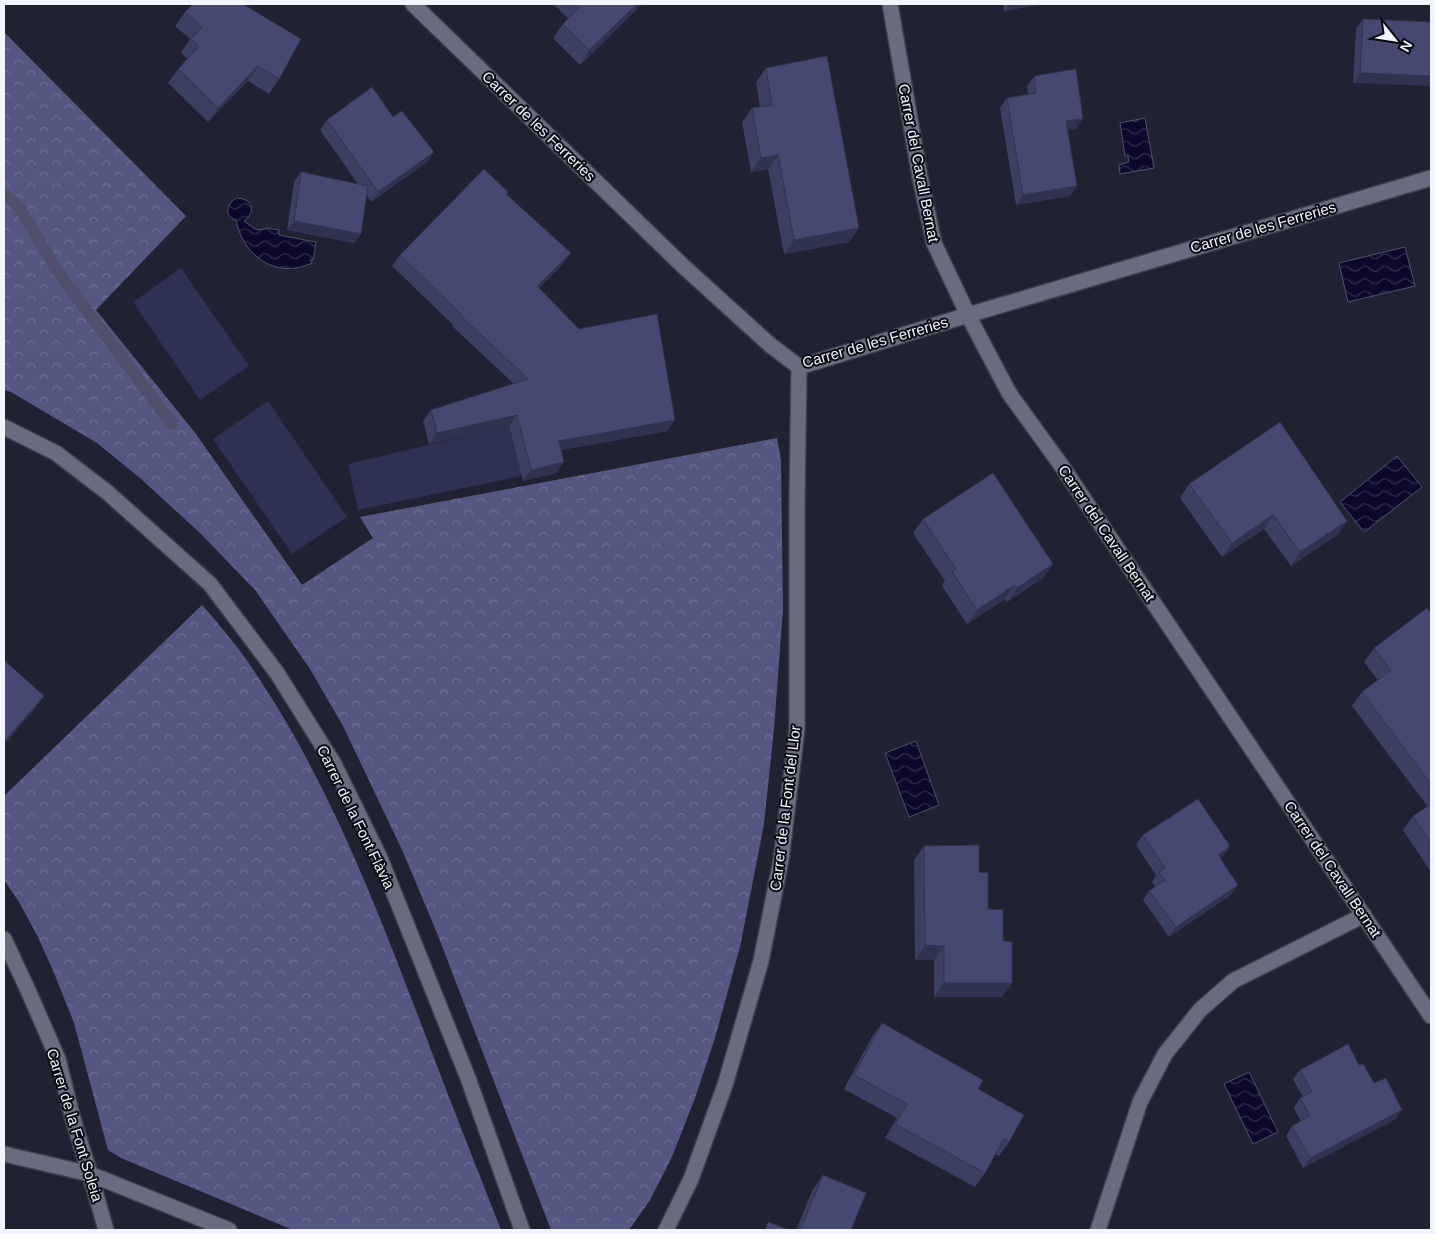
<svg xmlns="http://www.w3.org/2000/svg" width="1435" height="1234" viewBox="0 0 1435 1234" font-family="Arial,sans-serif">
  <defs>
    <pattern id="forest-crowns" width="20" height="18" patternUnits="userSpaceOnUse" patternTransform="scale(1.25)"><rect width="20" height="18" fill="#545782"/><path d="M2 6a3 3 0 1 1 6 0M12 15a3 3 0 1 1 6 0" fill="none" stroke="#6d7095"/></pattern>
    <pattern id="water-waves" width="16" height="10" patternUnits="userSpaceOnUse" patternTransform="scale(1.25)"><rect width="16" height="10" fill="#0c092d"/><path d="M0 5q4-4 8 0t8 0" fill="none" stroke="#302d4c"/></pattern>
  </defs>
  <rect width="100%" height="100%" fill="#202231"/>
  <g fill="url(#forest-crowns)">
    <polygon points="4,32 186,216 96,310 196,434 302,585 373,538 360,517 777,438 781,460 783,609 774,729 764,824 740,947 715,1038 694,1101 671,1159 650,1200 629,1230 551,1230 437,933 403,852 343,726 310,669 255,590 200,533 140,478 97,443 11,392 4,390"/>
    <path d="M202,605C222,628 242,651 258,677C330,785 377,908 423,1029C448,1096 475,1163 501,1230H293L121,1158L108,1150L74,1023L54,973L38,937L19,902L4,880V796Z"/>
  </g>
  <g fill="#2e3054">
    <polygon points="181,268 249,366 200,400 133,302"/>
    <polygon points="268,401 347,517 292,554 213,439"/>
    <polygon points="509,426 522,476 358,510 348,464"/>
  </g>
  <g fill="url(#water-waves)" stroke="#51506c">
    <polygon points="1145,118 1154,168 1120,174 1119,165 1129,162 1128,156 1125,156 1120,123"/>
    <path d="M237,198C254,199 256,212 244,221L255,229L259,230L267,228L279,230V235L316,242L313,260H310L312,263C276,280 243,256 236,220C223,216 227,202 237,198Z"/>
    <polygon points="1405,247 1415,286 1348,302 1339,263"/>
    <polygon points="1397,456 1422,487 1364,532 1340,502"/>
    <polygon points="916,741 939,805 909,817 885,753"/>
    <polygon points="1249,1072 1278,1132 1253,1144 1224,1084"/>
  </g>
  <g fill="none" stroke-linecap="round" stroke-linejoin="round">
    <polyline stroke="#51506c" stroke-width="12" points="4,194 19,207 58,272 172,424"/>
    <g stroke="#3d3e4b" stroke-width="18">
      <g id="minor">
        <polyline points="413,4 683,266 769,344 799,367"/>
        <polyline points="890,4 920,177 934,243 968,315 1009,393 1061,465 1431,1016"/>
        <polyline points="799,367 968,315 1431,178"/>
        <polyline points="4,427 56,453 107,492 210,584 277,673 334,764 380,858 468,1078 522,1230"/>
        <polyline points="4,939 27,988 58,1059 73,1119 90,1174 106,1230"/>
        <polyline points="4,1154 90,1174 229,1230"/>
        <polyline points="666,1230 691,1179 725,1085 761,961 781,860 797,729 797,503 799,367"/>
        <polyline points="1098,1230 1140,1102 1165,1054 1200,1010 1233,981 1364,915"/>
      </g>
    </g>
    <use href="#minor" stroke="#696c7e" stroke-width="15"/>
  </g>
  <g fill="#3b3f62">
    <polygon points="553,4 642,4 580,65 553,38 563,24 568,18"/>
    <polygon points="1003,4 1042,4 1004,11"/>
    <polygon points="185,12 279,79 269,94 248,81 208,122 168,83 178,69 188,59 181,53 190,39 175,26"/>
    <polygon points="1363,19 1431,22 1353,83 1356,29"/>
    <polygon points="766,68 859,228 849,242 784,254 768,169 751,172 742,122 752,108 760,107 756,82"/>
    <polygon points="1034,76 1076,129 1068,130 1070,196 1016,205 1000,108 1007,98 1028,94 1027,86"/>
    <polygon points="393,117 434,152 427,162 371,202 367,196 354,243 287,230 294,182 301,172 358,184 320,130 327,120"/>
    <polygon points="507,194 563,264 539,288 579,329 675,420 667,431 561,450 556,473 523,481 509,426 429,444 423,421 431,410 514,384 452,326 453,325 392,266 400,255"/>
    <polygon points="1189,484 1347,521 1337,535 1291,566 1264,529 1222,557 1180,498"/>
    <polygon points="923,519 1043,578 1007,602 1005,599 967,624 942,586 945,581 913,533"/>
    <polygon points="1431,614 1431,872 1403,830 1413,816 1428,807 1352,706 1362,692 1378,680 1364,662 1374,648"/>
    <polygon points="1143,835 1230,846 1223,856 1220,858 1231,895 1169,937 1143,900 1149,891 1155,887 1152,882 1156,875 1136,845"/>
    <polygon points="924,846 979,872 988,909 1003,941 1012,983 1002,997 934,997 934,960 915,960 914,860"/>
    <polygon points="882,1023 978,1089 1009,1142 999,1156 995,1154 985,1173 975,1187 885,1138 897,1118 844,1089 872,1037"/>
    <polygon points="1359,1065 1396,1119 1303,1168 1286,1136 1292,1126 1301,1122 1294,1108 1300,1098 1303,1097 1293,1079 1300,1070"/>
    <polygon points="823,1175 851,1230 796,1230 813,1189"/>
  </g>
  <g fill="#303350">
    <polygon points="637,4 642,4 580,65 589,50"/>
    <polygon points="1009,4 1042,4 1004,11"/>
    <polygon points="258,66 248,81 208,122 218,108"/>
    <polygon points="1360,73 1431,76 1431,86 1353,83"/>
    <polygon points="1083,119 1076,129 1059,131 1066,121"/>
    <polygon points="434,152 427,162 371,202 378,192"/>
    <polygon points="778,155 768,169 751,172 761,158"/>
    <polygon points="1077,186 1070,196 1016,205 1023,195"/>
    <polygon points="294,221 361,234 354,243 287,230"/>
    <polygon points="859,228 849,242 784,254 794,240"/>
    <polygon points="571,253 563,264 530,297 537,286"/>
    <polygon points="517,415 509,426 429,444 437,433"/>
    <polygon points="675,420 667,431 551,452 559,441"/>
    <polygon points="564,462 556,473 523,481 531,470"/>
    <polygon points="1273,515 1264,529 1222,557 1232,543"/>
    <polygon points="1347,521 1337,535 1291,566 1300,552"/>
    <polygon points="1053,564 1043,578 1007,602 1017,588"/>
    <polygon points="1015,585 1005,599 967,624 977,610"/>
    <polygon points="44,696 34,710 4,745 4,742"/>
    <polygon points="1230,846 1223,856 1211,864 1218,855"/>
    <polygon points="1238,885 1231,895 1169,937 1176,927"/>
    <polygon points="925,945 944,946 934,960 915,960"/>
    <polygon points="944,983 1012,983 1002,997 934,997"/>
    <polygon points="1402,1110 1396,1119 1303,1168 1310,1158"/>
  </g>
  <g fill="#454972" stroke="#303350">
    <polygon points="193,4 243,4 301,39 279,79 258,66 218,108 178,69 199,46 191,39 202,27 185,12"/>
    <polygon points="577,4 637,4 589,50 563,24 580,7"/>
    <polygon points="1363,19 1431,22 1431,76 1360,73"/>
    <polygon points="827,56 859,228 794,240 778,155 761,158 752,108 772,105 766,68"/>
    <polygon points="1076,69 1083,119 1066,121 1077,186 1023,195 1007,98 1036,93 1034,76"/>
    <polygon points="372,87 393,117 402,111 434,152 378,192 327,120"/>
    <polygon points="484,169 508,192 506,194 571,253 537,286 579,329 657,314 675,420 559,441 564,462 531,470 517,415 437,433 431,410 528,379 460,315 461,314 400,255"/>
    <polygon points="301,172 368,186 361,234 294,221"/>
    <polygon points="1280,422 1347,521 1300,552 1273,515 1232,543 1189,484"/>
    <polygon points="993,473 1053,564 1017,588 1015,585 977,610 952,572 956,569 923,519"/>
    <polygon points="1427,608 1431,614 1431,784 1362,692 1391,670 1374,648"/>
    <polygon points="4,660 44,696 4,742"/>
    <polygon points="1198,799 1230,846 1218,855 1238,885 1176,927 1149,891 1165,880 1159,872 1165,868 1143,835"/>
    <polygon points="1431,804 1431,843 1413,816"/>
    <polygon points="979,845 979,872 988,873 988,909 1003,910 1003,941 1012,942 1012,983 944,983 944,946 925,945 924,846"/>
    <polygon points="882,1023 983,1080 978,1089 1024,1115 1009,1142 1004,1139 985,1173 895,1124 907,1104 854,1075"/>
    <polygon points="1348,1044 1359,1065 1363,1064 1374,1083 1386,1078 1402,1110 1310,1158 1292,1126 1310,1116 1300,1098 1312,1092 1300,1070"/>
    <polygon points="823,1175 866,1193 851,1230 800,1230"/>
    <polygon points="768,1222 789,1230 765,1230"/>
  </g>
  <g text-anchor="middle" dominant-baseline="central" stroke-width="4" stroke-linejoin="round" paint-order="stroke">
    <g font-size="15" fill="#f2f4fe" stroke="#0b0c13">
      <text transform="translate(539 126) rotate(44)">Carrer de les Ferreries</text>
      <text transform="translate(919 163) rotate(79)">Carrer del Cavall Bernat</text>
      <text transform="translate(1263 227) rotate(-16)">Carrer de les Ferreries</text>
      <text transform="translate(875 342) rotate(-16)">Carrer de les Ferreries</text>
      <text transform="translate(1107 533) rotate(56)">Carrer del Cavall Bernat</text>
      <text transform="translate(785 808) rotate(-83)">Carrer de la Font del Llor</text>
      <text transform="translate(356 817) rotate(64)">Carrer de la Font Flàvia</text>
      <text transform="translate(1333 869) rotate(56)">Carrer del Cavall Bernat</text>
      <text transform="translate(75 1125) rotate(73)">Carrer de la Font Soleia</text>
    </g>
  </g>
  <rect width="1435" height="1234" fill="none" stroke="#f2f4fe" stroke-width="10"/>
  <g transform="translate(1395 40) rotate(120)" stroke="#0b0c13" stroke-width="4" paint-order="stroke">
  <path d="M0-4L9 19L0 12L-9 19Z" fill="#f2f4fe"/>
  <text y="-8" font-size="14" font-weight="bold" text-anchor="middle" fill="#f2f4fe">N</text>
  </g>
</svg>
